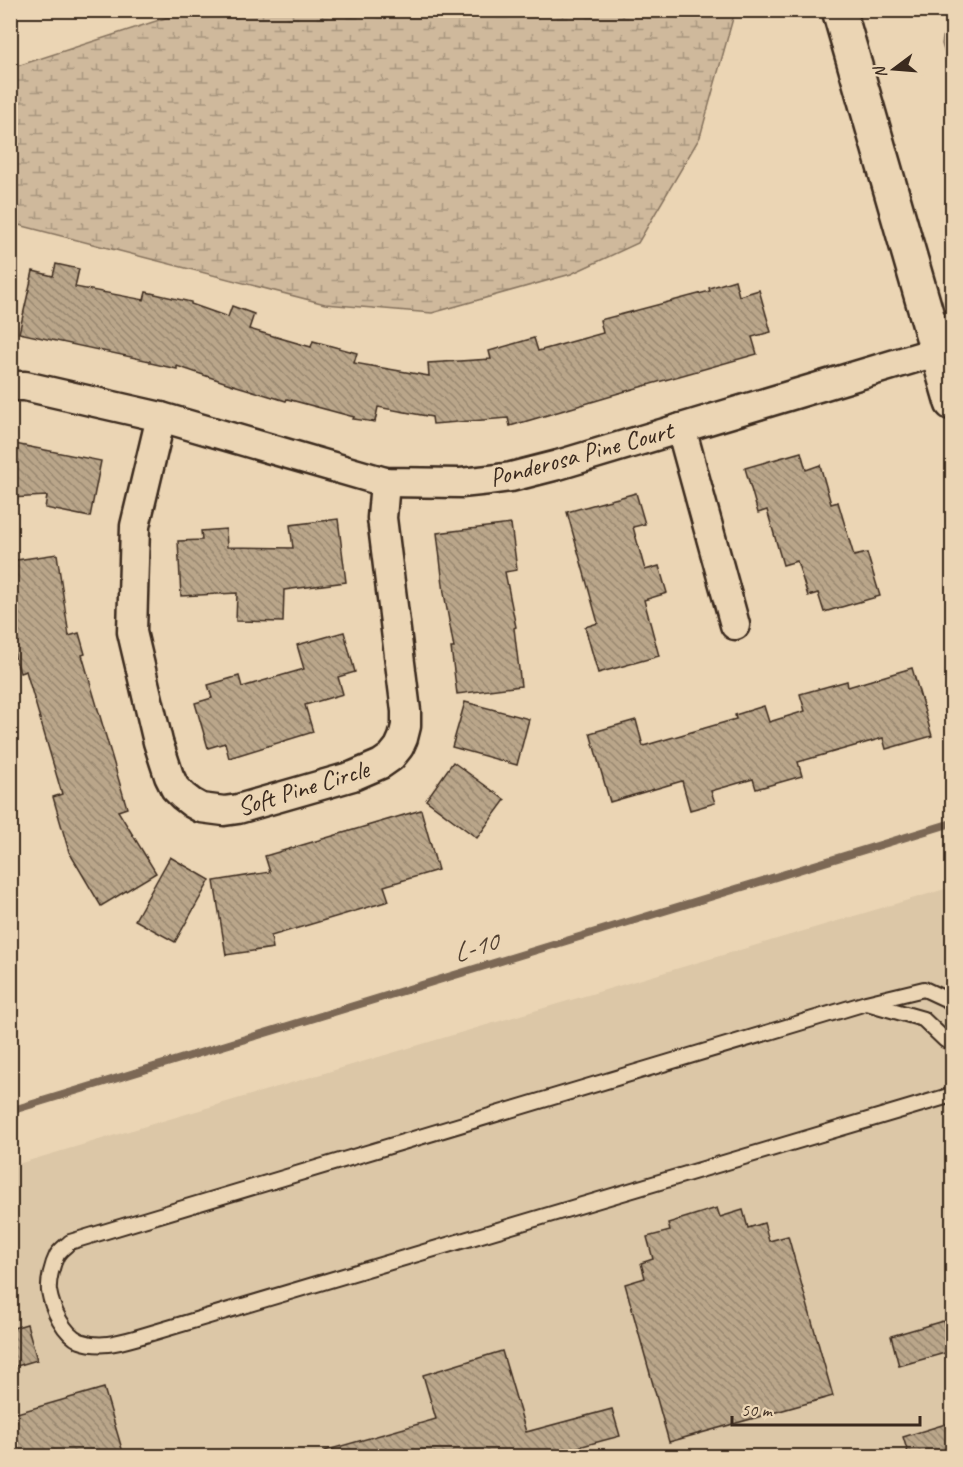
<svg xmlns="http://www.w3.org/2000/svg" width="963" height="1467" viewBox="0 0 963 1467" font-family="Caveat,sans-serif">
  <defs>
    <pattern id="wetland-marsh" width="20" height="14" patternUnits="userSpaceOnUse" patternTransform="scale(1.5)"><rect width="20" height="14" fill="#cfb99c"/><path d="M1 5h8M5 5V1M11 12h8M15 12V8" fill="none" stroke="#a9977f"/></pattern>
    <pattern id="building-back-hatch" width="6" height="6" patternUnits="userSpaceOnUse" patternTransform="scale(1.5)"><rect width="6" height="6" fill="#baa68a"/><path d="M-1 5l2 2M0 0l6 6M5-1l2 2" fill="none" stroke="#988770"/></pattern>
  </defs>
  <rect width="100%" height="100%" fill="#ebd5b4"/>
  <filter id="ink" filterUnits="userSpaceOnUse"><feTurbulence type="fractalNoise" baseFrequency=".0167" numOctaves="2"/><feDisplacementMap in="SourceGraphic" scale="12" xChannelSelector="R" yChannelSelector="G"/><feConvolveMatrix kernelMatrix="1 2 1 2 8 2 1 2 1" color-interpolation-filters="sRGB"/></filter>
  <g filter="url(#ink)">
    <polygon fill="#dcc7a7" points="952,887 952,1456 11,1456 11,1166"/>
    <g fill="url(#wetland-marsh)" stroke="#85725d" stroke-width="1.5">
      <polygon points="187,11 735,10 735,11 700,137 638,243 571,274 432,313 325,304 15,224 11,225 11,68"/>
      <polygon points="952,18 952,77 942,44 946,19"/>
    </g>
    <g fill="none" stroke-linecap="round" stroke-linejoin="round">
      <polyline stroke="#7b6855" stroke-width="8" points="10,1111 952,823"/>
    </g>
    <g fill="url(#building-back-hatch)" stroke="#3b2a1e" stroke-width="1.5">
      <polygon points="56,264 79,269 75,287 144,300 146,292 191,302 191,304 228,317 232,306 254,314 249,329 311,347 313,341 357,353 354,363 429,376 428,363 491,359 489,351 534,338 538,351 603,333 600,320 710,291 709,288 735,280 739,296 759,290 771,332 752,337 757,354 612,395 612,396 510,426 508,418 433,424 432,417 378,407 375,422 353,419 354,417 287,399 286,401 230,384 177,366 177,369 150,363 150,361 19,333 33,271 53,276"/>
      <polygon points="10,443 101,461 90,517 45,508 47,496 10,498"/>
      <polygon points="801,452 806,470 820,465 831,504 838,502 854,556 867,553 880,596 824,612 818,593 808,596 797,561 783,565 767,510 758,513 745,468"/>
      <polygon points="636,493 645,524 633,527 645,570 659,566 667,593 644,600 659,656 598,673 585,627 598,623 567,512"/>
      <polygon points="338,519 346,582 284,590 283,622 236,621 237,593 181,596 178,541 202,540 201,531 226,529 227,547 293,548 290,525"/>
      <polygon points="511,524 517,570 505,572 516,627 514,628 521,686 457,694 451,648 454,648 444,593 437,533"/>
      <polygon points="57,554 69,636 79,633 85,654 82,655 127,808 118,811 156,873 101,906 69,852 53,797 62,794 26,671 20,673 10,641 10,561"/>
      <polygon points="344,632 355,672 338,677 343,694 305,705 313,732 229,758 225,743 208,748 195,703 212,698 208,685 239,676 242,687 304,669 297,645"/>
      <polygon points="912,668 932,736 886,749 883,738 798,762 802,776 756,789 753,779 711,791 715,803 690,810 682,781 610,802 590,733 636,720 643,746 736,719 735,715 764,706 769,722 805,711 800,694 847,681 848,687"/>
      <polygon points="465,702 529,719 517,765 452,747"/>
      <polygon points="453,762 505,800 477,838 426,800"/>
      <polygon points="421,810 438,870 384,886 389,901 271,936 273,948 226,955 214,881 270,872 265,856"/>
      <polygon points="170,857 210,880 175,942 135,920"/>
      <polygon points="717,1208 720,1217 743,1210 748,1228 764,1223 769,1241 788,1236 833,1396 669,1442 625,1284 645,1278 641,1263 653,1259 647,1237 670,1231 668,1223"/>
      <polygon points="943,1321 952,1351 899,1366 891,1336"/>
      <polygon points="27,1324 37,1360 10,1368 10,1329"/>
      <polygon points="502,1351 526,1432 612,1409 620,1436 545,1456 324,1456 324,1451 436,1419 423,1375"/>
      <polygon points="104,1388 124,1456 10,1456 10,1415"/>
      <polygon points="952,1422 952,1456 909,1456 903,1437"/>
    </g>
    <g fill="none" stroke-linecap="round" stroke-linejoin="round">
      <g stroke="#3b2a1e" stroke-width="18">
        <g id="service">
          <path d="M952,1002L924,989L866,1003L70,1242C66,1246 60,1250 57,1255C52,1265 48,1281 49,1291C52,1309 64,1334 80,1341C99,1348 117,1343 135,1338L952,1095"/>
          <polyline points="867,1003 923,1019 945,1040 952,1043"/>
        </g>
      </g>
      <g stroke="#3b2a1e" stroke-width="33">
        <g id="minor">
          <polyline points="10,386 25,386 161,417 385,482 461,483 489,480 511,477 558,465 952,347"/>
          <polyline points="161,417 135,526 132,632 158,742 169,776 175,788 183,796 192,803 201,808 224,811 238,809 353,776 381,764 391,757 399,747 403,738 406,726 406,711 382,518 385,482"/>
          <polyline points="681,428 735,625"/>
        </g>
      </g>
      <g stroke="#3b2a1e" stroke-width="38">
        <polyline id="tertiary" points="839,10 952,403"/>
      </g>
      <use href="#service" stroke="#ebd5b4" stroke-width="14"/>
      <use href="#minor" stroke="#ebd5b4" stroke-width="28"/>
      <use href="#tertiary" stroke="#ebd5b4" stroke-width="33"/>
    </g>
  </g>
  <g text-anchor="middle" dominant-baseline="central" stroke-width="4.5" stroke-linejoin="round" paint-order="stroke">
    <g font-size="26" fill="#3b2a1e" stroke="#ebd5b4">
      <text transform="translate(581 454) rotate(-15)">Ponderosa Pine Court</text>
      <text transform="translate(303 788) rotate(-17)">Soft Pine Circle</text>
    </g>
    <g font-size="27" font-style="italic" fill="#503f30" stroke="#ebd5b4">
      <text transform="translate(475 947) rotate(-17)">L-10</text>
    </g>
  </g>
  <rect width="963" height="1467" fill="none" stroke="#ebd5b4" stroke-width="36"/>
  <rect x="18" y="18" width="927" height="1431" fill="none" stroke="#3b2a1e" stroke-width="2" filter="url(#ink)"/>
  <g transform="translate(894 69) rotate(254)" stroke="#ebd5b4" stroke-width="4.5" paint-order="stroke">
  <path d="M0-4.5L10 22L0 15L-10 22Z" fill="#3b2a1e"/>
  <text y="-9" font-size="16" font-weight="bold" text-anchor="middle" fill="#3b2a1e">N</text>
  </g>
  <path d="M732 1416v9h188v-9" fill="none" stroke="#3b2a1e" stroke-width="3"/>
  <text x="741" y="1416" font-size="18" fill="#3b2a1e" stroke="#ebd5b4" stroke-width="4.5" paint-order="stroke">50 m</text>
</svg>
